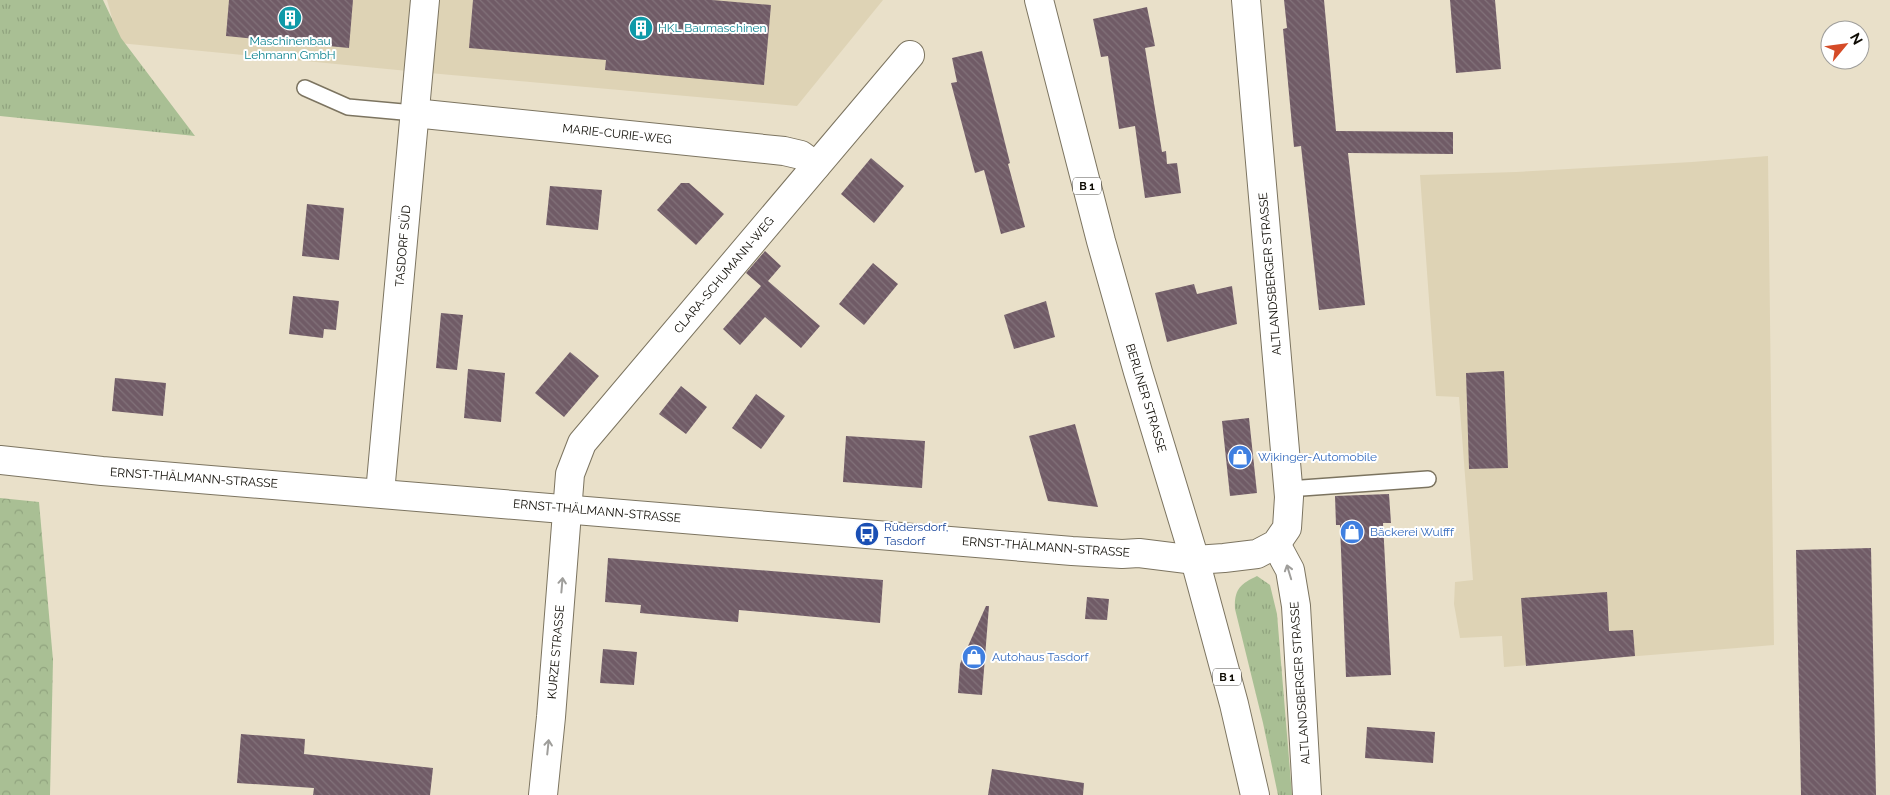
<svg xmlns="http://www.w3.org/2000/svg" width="1890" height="795" viewBox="0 0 1890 795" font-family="Raleway,sans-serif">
  <defs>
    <pattern id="grass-tufts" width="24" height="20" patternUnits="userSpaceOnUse" patternTransform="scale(1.25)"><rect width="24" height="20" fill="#a9bf94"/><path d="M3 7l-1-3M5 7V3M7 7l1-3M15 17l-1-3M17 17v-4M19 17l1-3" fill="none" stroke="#90a37e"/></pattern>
    <pattern id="forest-crowns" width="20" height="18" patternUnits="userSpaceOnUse" patternTransform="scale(1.25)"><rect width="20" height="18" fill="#a9bf94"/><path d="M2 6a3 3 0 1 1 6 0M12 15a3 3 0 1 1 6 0" fill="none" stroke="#90a37e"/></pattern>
    <pattern id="building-back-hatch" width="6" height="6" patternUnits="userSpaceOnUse" patternTransform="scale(1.25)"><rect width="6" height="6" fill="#705b66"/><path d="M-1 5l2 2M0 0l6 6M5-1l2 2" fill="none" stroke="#82727a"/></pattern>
  </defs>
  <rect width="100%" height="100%" fill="#e9e0c9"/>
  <g fill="#ded3b5">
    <polygon points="107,0 883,0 797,106 418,72 119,43"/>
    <polygon points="1768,156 1774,645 1504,667 1502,636 1460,638 1454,604 1455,582 1473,580 1459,397 1436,396 1420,175 1516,172 1692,162"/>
  </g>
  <g fill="url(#grass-tufts)">
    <polygon points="0,0 103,0 121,38 195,136 0,116"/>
    <path d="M1257,576L1270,585L1277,614L1292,795H1278L1263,723L1235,609C1234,590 1240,584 1257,576Z"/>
  </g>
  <polygon fill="url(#forest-crowns)" points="0,498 39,502 53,660 50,795 0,795"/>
  <g fill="url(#building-back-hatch)">
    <polygon points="229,0 353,0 349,48 226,36"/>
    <polygon points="473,0 712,0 771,5 764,85 605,70 606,60 469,48"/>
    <polygon points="1284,0 1324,0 1336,131 1453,132 1453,154 1348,153 1365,305 1319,310 1301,146 1294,147 1283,29 1287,28"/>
    <polygon points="1450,0 1495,0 1501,69 1456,73"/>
    <polygon points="1147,7 1155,46 1145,48 1162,152 1166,151 1167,164 1177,163 1181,193 1145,198 1135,126 1119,129 1108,56 1101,57 1093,19"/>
    <polygon points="982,51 1010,163 1008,164 1025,227 1001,234 984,170 975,173 951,83 957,82 952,58"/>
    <polygon points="871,158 904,186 874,223 841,194"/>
    <polygon points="681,183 689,183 724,214 696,245 657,210"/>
    <polygon points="550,186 602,190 598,230 546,225"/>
    <polygon points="307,204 344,208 339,260 302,256"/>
    <polygon points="765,251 781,266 768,281 820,326 801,348 765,317 740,345 723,329 761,286 746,273"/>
    <polygon points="873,263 898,284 864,325 839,304"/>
    <polygon points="1194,284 1197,294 1232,286 1237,324 1167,342 1155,293"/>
    <polygon points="293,296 339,301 336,330 324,329 323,338 289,334"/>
    <polygon points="1046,301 1055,337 1014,349 1004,315"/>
    <polygon points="441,313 463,315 457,370 436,368"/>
    <polygon points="570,352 599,376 564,417 535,393"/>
    <polygon points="468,369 505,373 501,422 464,418"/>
    <polygon points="1504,371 1508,468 1469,469 1466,373"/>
    <polygon points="115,378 166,383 163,416 112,411"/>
    <polygon points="681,386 707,407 686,434 659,414"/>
    <polygon points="756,394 785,416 761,449 732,428"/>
    <polygon points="1249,418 1257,493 1230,496 1222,421"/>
    <polygon points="1075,424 1098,507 1048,501 1029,436"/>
    <polygon points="846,436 925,441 922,488 843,482"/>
    <polygon points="1389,494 1391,523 1383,523 1391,675 1346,677 1340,525 1336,525 1335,496"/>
    <polygon points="1871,548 1876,795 1801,795 1796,550"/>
    <polygon points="608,558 883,580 880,623 739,610 738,622 640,613 641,605 605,602"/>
    <polygon points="1607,592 1609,631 1633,630 1635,656 1526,666 1521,598"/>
    <polygon points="1087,597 1109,599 1107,620 1085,619"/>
    <polygon points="986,606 989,606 982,695 958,693 960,664"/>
    <polygon points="603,649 637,652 634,685 600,683"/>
    <polygon points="1367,727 1435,732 1433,763 1365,758"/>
    <polygon points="241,734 305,739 304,754 433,768 430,795 313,795 314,788 237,783"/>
    <polygon points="992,769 1084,783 1083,795 988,795"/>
  </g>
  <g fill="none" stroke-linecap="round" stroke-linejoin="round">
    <g stroke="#7c7460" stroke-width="18">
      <g id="service">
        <polyline points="305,88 348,107 414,113"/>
        <polyline points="1288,489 1428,479"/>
      </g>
    </g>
    <g stroke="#7c7460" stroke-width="30">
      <g id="minor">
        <polyline points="414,113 784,151 801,155 816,166"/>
        <polyline points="380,493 425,0"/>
        <polyline points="1276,544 1290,570 1296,606 1307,795"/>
        <polyline points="543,795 551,717 570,474 582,443 910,55"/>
      </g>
    </g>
    <g stroke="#7c7460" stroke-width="30">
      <polyline id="secondary" points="0,460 102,471 1072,551 1122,554 1139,553 1195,560 1224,558 1257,554 1276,544 1287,528 1289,497 1246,0"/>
    </g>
    <g stroke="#7c7460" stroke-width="30">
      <polyline id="primary" points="1039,0 1101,241 1138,372 1195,560 1234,704 1255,795"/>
    </g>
    <use href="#service" stroke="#fff" stroke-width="15"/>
    <use href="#minor" stroke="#fff" stroke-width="28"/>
    <use href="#secondary" stroke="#fff" stroke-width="28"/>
    <use href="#primary" stroke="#fff" stroke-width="28"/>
  </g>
  <defs><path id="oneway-shaft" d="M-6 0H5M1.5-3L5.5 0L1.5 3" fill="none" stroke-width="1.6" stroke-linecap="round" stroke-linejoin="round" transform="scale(1.25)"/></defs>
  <g stroke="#9f9e9b">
    <use href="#oneway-shaft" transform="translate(1289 572) rotate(-107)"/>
    <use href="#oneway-shaft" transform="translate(562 585) rotate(-85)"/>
    <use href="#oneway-shaft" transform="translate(548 747) rotate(-84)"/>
  </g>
  <defs>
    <g id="building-disc" transform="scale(1.25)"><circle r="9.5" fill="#0f9aa8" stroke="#fff"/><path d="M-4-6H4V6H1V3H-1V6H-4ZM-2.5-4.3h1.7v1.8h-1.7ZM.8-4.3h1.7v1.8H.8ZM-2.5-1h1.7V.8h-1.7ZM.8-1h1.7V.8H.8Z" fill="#fff"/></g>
    <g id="shop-disc" transform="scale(1.25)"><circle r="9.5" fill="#3f7fe0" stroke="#fff"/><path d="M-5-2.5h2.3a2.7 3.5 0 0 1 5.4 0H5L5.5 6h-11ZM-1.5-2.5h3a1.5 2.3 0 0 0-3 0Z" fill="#fff"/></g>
    <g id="bus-disc" transform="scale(1.25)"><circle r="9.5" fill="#1a4fb4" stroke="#fff"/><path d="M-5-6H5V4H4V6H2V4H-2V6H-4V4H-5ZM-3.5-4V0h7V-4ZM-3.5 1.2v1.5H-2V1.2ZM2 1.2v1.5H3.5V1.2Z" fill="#fff"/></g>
  </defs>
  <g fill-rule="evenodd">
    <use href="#building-disc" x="290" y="18"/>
    <use href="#building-disc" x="641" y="28"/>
    <use href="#shop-disc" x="1240" y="457"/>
    <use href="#shop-disc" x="1352" y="532"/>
    <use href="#bus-disc" x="867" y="534"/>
    <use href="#shop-disc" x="974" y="657"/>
  </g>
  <g text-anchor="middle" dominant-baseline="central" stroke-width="4" stroke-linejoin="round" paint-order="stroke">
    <g fill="#fff" stroke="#575550" stroke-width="1">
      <rect x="1073" y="177.5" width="28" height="17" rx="4"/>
      <rect x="1213" y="668.5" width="28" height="17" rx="4"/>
    </g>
    <g font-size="11" font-weight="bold" fill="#0f0c05">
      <text x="1087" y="186">B 1</text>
      <text x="1227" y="677">B 1</text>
    </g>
    <g font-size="12" fill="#0d838f" stroke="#fff" text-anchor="start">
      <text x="658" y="28">HKL Baumaschinen</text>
      <text x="290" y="41" text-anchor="middle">Maschinenbau<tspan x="290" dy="14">Lehmann GmbH</tspan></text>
    </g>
    <g font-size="12" fill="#0f0c05" stroke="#fff">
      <text transform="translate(617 134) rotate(6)">MARIE-CURIE-WEG</text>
      <text transform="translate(403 246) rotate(-85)">TASDORF SÜD</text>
      <text transform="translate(1270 274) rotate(-95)">ALTLANDSBERGER STRASSE</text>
      <text transform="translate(724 275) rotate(-50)">CLARA-SCHUMANN-WEG</text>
      <text transform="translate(1146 398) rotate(73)">BERLINER STRASSE</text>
      <text transform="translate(194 478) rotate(4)">ERNST-THÄLMANN-STRASSE</text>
      <text transform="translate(597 511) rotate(5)">ERNST-THÄLMANN-STRASSE</text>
      <text transform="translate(1046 547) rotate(4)">ERNST-THÄLMANN-STRASSE</text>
      <text transform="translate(556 652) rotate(-85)">KURZE STRASSE</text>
      <text transform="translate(1300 683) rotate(-94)">ALTLANDSBERGER STRASSE</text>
    </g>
    <g font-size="12" fill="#366cbe" stroke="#fff" text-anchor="start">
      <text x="1258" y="457">Wikinger-Automobile</text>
      <text x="1370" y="532">Bäckerei Wulfff</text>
      <text x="992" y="657">Autohaus Tasdorf</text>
    </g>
    <g font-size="12" fill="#164399" stroke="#fff" text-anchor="start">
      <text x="884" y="527">Rüdersdorf,<tspan x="884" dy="14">Tasdorf</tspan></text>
    </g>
  </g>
  <g transform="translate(1845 45) rotate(61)"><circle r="24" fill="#ffffff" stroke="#9f9e9b"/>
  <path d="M0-4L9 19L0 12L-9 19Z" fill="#d54b27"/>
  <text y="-8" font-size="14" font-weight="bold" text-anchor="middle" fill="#0f0c05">N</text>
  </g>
</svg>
